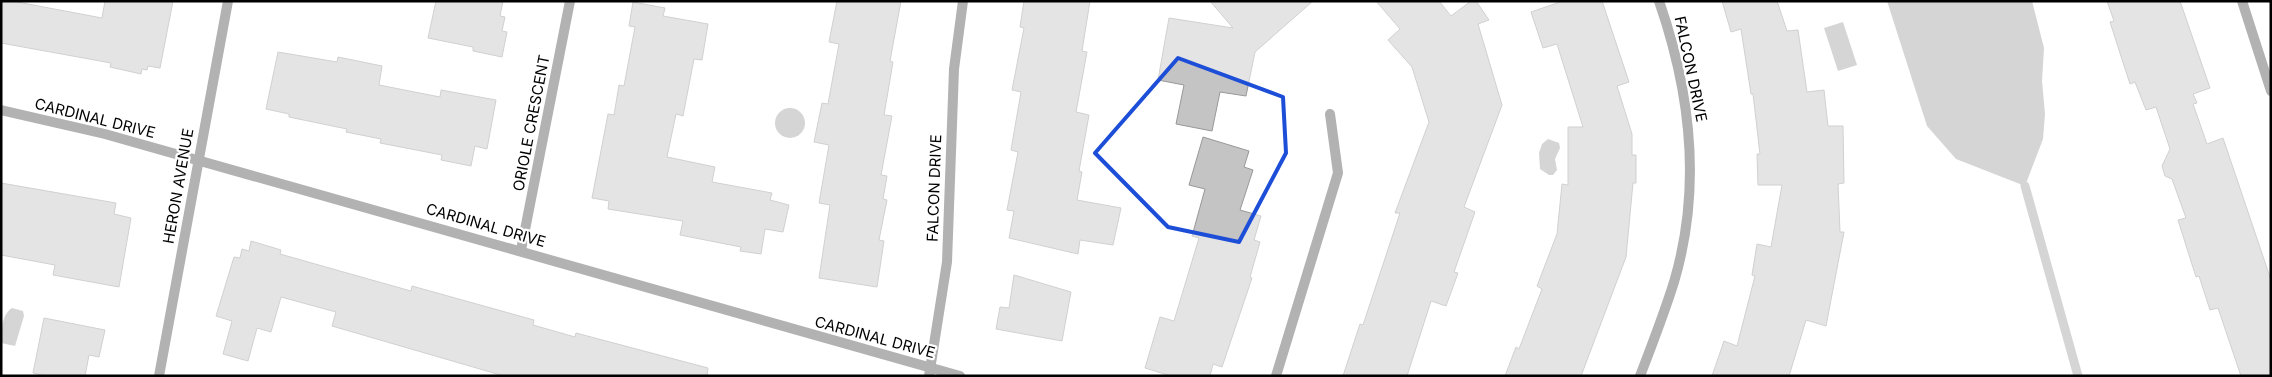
<svg xmlns="http://www.w3.org/2000/svg" width="2272" height="377" viewBox="0 0 2272 377" font-family="Inter,sans-serif">
  <rect width="100%" height="100%" fill="#fff"/>
  <g fill="#a2a2a2">
    <polygon points="1887,1 2032,1 2044,48 2042,81 2045,114 2043,139 2025,186 1956,159 1927,126"/>
    <polygon points="1843,22 1857,65 1838,71 1824,28"/>
    <circle cx="790" cy="123" r="15"/>
    <polygon points="1548,139 1559,143 1560,148 1555,159 1557,170 1553,175 1549,175 1540,169 1539,153 1542,144"/>
    <path d="M12,308L23,311L24,316L15,346L1,343C1,331 2,314 12,308Z"/>
  </g>
  <g fill="none" stroke-linecap="round" stroke-linejoin="round">
    <polyline stroke="#a2a2a2" stroke-width="9" points="2025,186 2078,376"/>
  </g>
  <g fill="#c4c4c4" stroke="#989898">
    <polygon points="1,1 12,1 102,18 105,1 173,1 160,68 148,66 147,70 142,69 141,74 110,67 111,63 1,43"/>
    <polygon points="436,1 503,1 500,16 505,17 502,31 507,32 502,57 473,51 473,47 428,38"/>
    <polygon points="837,1 901,1 890,61 893,62 884,115 892,116 881,175 887,176 883,199 887,200 879,240 884,241 877,287 819,278 830,205 819,203 829,145 814,142 822,103 828,104 839,44 829,42"/>
    <polygon points="1024,1 1090,1 1082,51 1087,52 1076,112 1089,115 1079,171 1082,172 1077,200 1121,208 1113,245 1080,240 1078,254 1009,238 1014,211 1007,210 1018,152 1011,150 1021,92 1012,90 1024,28 1020,27"/>
    <polygon points="1210,1 1313,1 1255,52 1246,96 1220,92 1212,131 1176,124 1184,85 1158,80 1169,18 1233,28"/>
    <polygon points="1376,1 1439,1 1451,16 1471,1 1476,1 1489,20 1478,24 1502,105 1464,207 1475,212 1454,272 1458,273 1446,306 1431,301 1407,376 1343,376 1360,324 1363,325 1400,213 1395,213 1429,122 1412,67 1388,40 1400,29"/>
    <polygon points="1563,1 1602,1 1629,82 1617,86 1632,134 1632,155 1636,155 1636,183 1633,183 1626,257 1581,376 1505,376 1516,347 1519,349 1542,289 1537,286 1557,234 1562,184 1568,185 1568,127 1583,127 1557,44 1543,48 1531,12"/>
    <polygon points="1722,1 1777,1 1787,31 1798,30 1807,92 1824,90 1828,126 1843,126 1844,183 1838,184 1840,232 1844,232 1826,326 1806,320 1789,376 1712,376 1724,341 1737,346 1755,276 1752,275 1757,244 1771,247 1782,185 1758,185 1757,154 1760,154 1753,94 1751,94 1741,29 1731,32"/>
    <polygon points="2107,1 2180,1 2210,88 2193,94 2197,103 2193,104 2207,144 2223,138 2271,280 2271,376 2241,376 2218,308 2210,310 2199,276 2196,277 2178,220 2186,218 2172,179 2165,176 2162,166 2170,149 2156,107 2146,110 2135,82 2130,84 2110,22 2114,21"/>
    <polygon points="633,2 665,8 663,16 708,24 702,60 694,59 683,116 676,114 667,157 715,167 712,182 772,193 770,200 789,205 783,232 765,229 761,254 740,251 741,247 680,235 683,221 608,209 609,201 592,198 608,114 614,115 619,85 624,86 635,27 629,26"/>
    <polygon points="278,52 337,62 338,57 382,66 379,85 440,97 441,90 496,100 487,149 475,146 471,166 441,160 442,155 380,143 381,139 346,132 347,129 289,117 289,114 266,109"/>
    <polygon points="1203,137 1249,151 1244,167 1253,170 1240,210 1261,216 1254,240 1260,242 1250,277 1252,278 1222,367 1213,364 1210,376 1171,376 1145,368 1160,317 1174,321 1199,238 1192,236 1205,189 1189,185"/>
    <polygon points="1,183 116,203 114,214 131,218 119,287 53,275 55,265 1,255"/>
    <polygon points="251,241 281,250 280,254 347,273 411,291 412,286 534,320 533,325 575,337 576,333 708,368 707,376 504,376 332,326 336,312 281,297 271,332 257,328 248,361 223,354 232,321 216,316 234,257 240,258 242,249 249,251"/>
    <polygon points="1014,275 1071,292 1062,341 996,329 1000,307 1009,308"/>
    <polygon points="44,318 105,330 99,357 89,355 85,376 47,376 33,373"/>
  </g>
  <g fill="none" stroke-linecap="round" stroke-linejoin="round">
    <g stroke="#545454" stroke-width="10">
      <polyline points="2242,1 2271,91"/>
      <polyline points="1,110 105,134 960,376"/>
      <polyline points="521,250 570,1"/>
      <polyline points="159,376 228,1"/>
      <polyline points="929,376 947,262 954,69 963,1"/>
      <polyline points="1276,376 1338,173 1330,114"/>
      <path d="M1640,376C1652,345 1664,314 1674,282C1702,188 1691,93 1659,1"/>
    </g>
  </g>
  <path d="M0 0H2272V377H0ZM1178,58L1283,97L1286,153L1239,242L1168,227L1095,153Z" fill="#fff" fill-opacity=".55" fill-rule="evenodd"/>
  <path fill="none" stroke="#1d4ed8" stroke-width="4" stroke-linejoin="round" d="M1178,58L1283,97L1286,153L1239,242L1168,227L1095,153Z"/>
  <g text-anchor="middle" dominant-baseline="central" stroke-width="4.5" stroke-linejoin="round" paint-order="stroke">
    <g font-size="15" fill="#000" stroke="#fff">
      <text transform="translate(1691 69) rotate(78)">FALCON DRIVE</text>
      <text transform="translate(95 118) rotate(14)">CARDINAL DRIVE</text>
      <text transform="translate(531 123) rotate(-79)">ORIOLE CRESCENT</text>
      <text transform="translate(178 186) rotate(-80)">HERON AVENUE</text>
      <text transform="translate(934 188) rotate(-88)">FALCON DRIVE</text>
      <text transform="translate(486 225) rotate(16)">CARDINAL DRIVE</text>
      <text transform="translate(875 337) rotate(15)">CARDINAL DRIVE</text>
    </g>
  </g>
  <rect width="2272" height="377" fill="none" stroke="#000000" stroke-width="5"/>
</svg>
